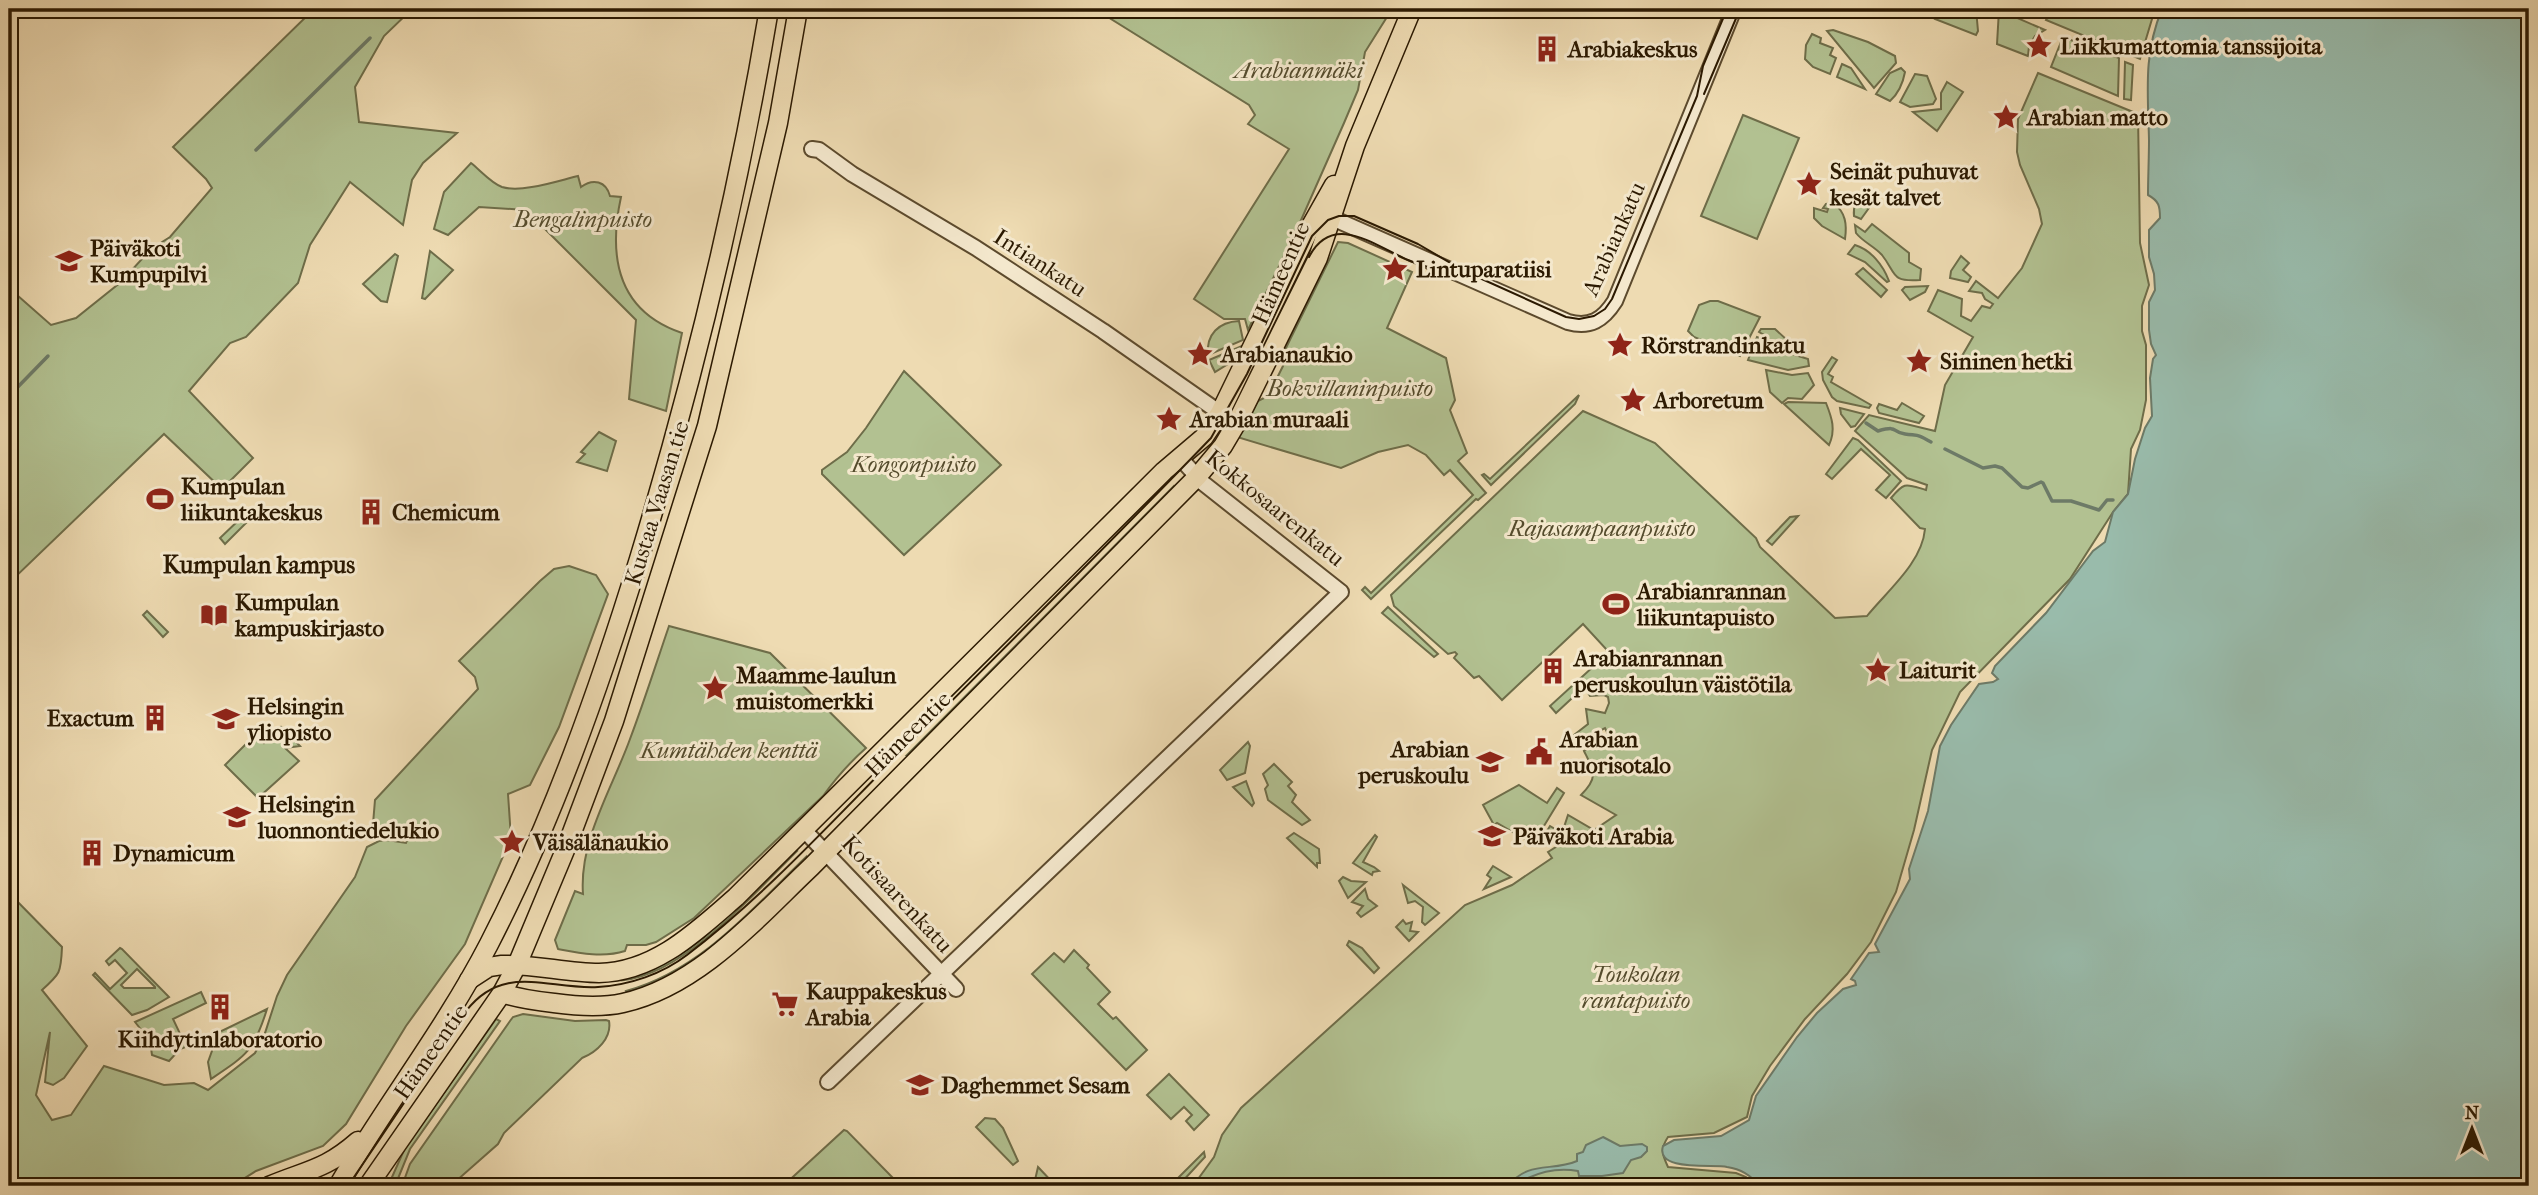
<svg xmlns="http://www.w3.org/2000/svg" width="2538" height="1195" viewBox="0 0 2538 1195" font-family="'IM FELL French Canon',serif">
  <rect width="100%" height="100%" fill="#eedbb2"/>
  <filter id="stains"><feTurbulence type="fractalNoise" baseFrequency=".00286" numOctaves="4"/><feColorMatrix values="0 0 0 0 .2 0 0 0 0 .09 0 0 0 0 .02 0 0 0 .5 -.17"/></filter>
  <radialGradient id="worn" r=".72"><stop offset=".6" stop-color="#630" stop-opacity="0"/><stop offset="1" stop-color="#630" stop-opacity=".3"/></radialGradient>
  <g fill="#b2c191" stroke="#6e6d49" stroke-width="2" fill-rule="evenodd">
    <polygon points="314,9 412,9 384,36 355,87 359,122 457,133 423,163 412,180 403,225 350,182 310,245 298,283 246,337 230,343 189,391 253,458 222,489 164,434 9,583 9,307 11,305 9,288 51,325 76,318 121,282 151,249 170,237 212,188 206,179 173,147"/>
    <polygon points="1095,9 1392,9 1365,52 1358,90 1344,123 1298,227 1248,330 1245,319 1224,319 1194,299 1289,149 1248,124 1255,115 1249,105"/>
    <polygon points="1941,9 1976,9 1978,31 1976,35 1935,19"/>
    <polygon points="2052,9 2155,9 2140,59 2046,20"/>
    <polygon points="1999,10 2045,30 2035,36 2029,46 2028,56 1997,44"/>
    <polygon points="1833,30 1868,42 1895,56 1896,63 1874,88 1827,31"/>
    <polygon points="1812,34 1821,38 1820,43 1833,48 1830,55 1836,58 1830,74 1813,67 1805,59 1806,45"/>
    <polygon points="2063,37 2119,58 2118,96 2051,67"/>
    <polygon points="2125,62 2133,65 2131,100 2124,99"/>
    <polygon points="1842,64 1851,68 1865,89 1837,77"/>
    <path d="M1901,68L1905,72C1903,83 1899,93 1890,101L1876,94L1890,73Z"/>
    <path d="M2038,73L2138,114L2140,243L2149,285L2142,306V331L2146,345V400L2140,430L2131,449L2128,494L2113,512L2070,579L1960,692L1932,750L1914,830L1896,892L1871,942L1847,974L1805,1019L1770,1066L1752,1096L1747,1117L1714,1133L1668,1137C1660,1149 1662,1154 1668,1167L1736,1173L1746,1177L1755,1186H1193L1214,1157L1222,1135L1241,1108L1465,905L1512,885L1552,858L1548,852L1559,845L1544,836L1550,826L1562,833L1568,815L1594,830L1616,815L1581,795C1599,777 1594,771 1584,751L1609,736L1605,728L1578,742L1574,735L1588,724L1586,709L1605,713L1609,703L1608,697L1604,695L1590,696L1584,687L1556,713L1550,706L1606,655L1607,650L1583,624L1502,700L1479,676L1474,678L1454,658L1457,654L1455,652L1448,654L1394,606L1391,595L1583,411L1655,443L1756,538L1760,547L1835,618L1867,616C1887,591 1922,563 1925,529L1920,528L1891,498C1905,481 1906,484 1926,490L1927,485L1907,478L1855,431L1869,415L1935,431L1945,385L1973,337L1928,311L1938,290L1962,299L1961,316L1971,321L1982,306L1990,308L1993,304L1985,299L1982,293L1969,291L1976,281L1998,298L2022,268L2042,224L2039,209L2020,165L2017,152L2018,119Z"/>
    <polygon points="1915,74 1927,76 1936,99 1933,104 1910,107 1900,102"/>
    <polygon points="1947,82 1963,92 1937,131 1913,112 1941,109 1941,93"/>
    <polygon points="1743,115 1799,138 1757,239 1701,216"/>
    <path d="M471,163C480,170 491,183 502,187C522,193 557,181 578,176L581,187C593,178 606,181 610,196L621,197C608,257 617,311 682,333L666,411L629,399L636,320L526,210L479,207L448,235L434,229L444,192Z"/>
    <path d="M1863,192L1874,201L1861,219L1854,216C1853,206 1856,200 1863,192Z"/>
    <path d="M1833,203C1846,212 1847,225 1845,239L1822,226L1814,218V208L1827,212L1828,209L1823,208L1826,204Z"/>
    <path d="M1872,224L1909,253V262L1921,269L1920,280C1890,282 1897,274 1882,255C1874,246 1863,242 1856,233L1855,225L1865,232Z"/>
    <polygon points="1338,242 1348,243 1412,272 1387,328 1446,358 1455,400 1450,410 1467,453 1458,461 1486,493 1478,500 1476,499 1371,599 1362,590 1365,587 1371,593 1473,495 1450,470 1444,475 1426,455 1408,445 1378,452 1341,468 1237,437 1258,401 1268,396 1283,366 1282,356"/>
    <path d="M1855,245C1871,250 1883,265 1889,281L1887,282L1865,262L1848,254Z"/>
    <polygon points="430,251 453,270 425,299 422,298"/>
    <polygon points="395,254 398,256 387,302 381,301 363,284"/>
    <polygon points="1961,256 1969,263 1963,270 1971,277 1968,282 1950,278 1951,271"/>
    <polygon points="1863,268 1887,290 1881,297 1856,274"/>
    <polygon points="1928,286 1925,292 1910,300 1902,290 1905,287"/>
    <polygon points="1710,301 1718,301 1760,317 1740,356 1694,337 1688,331 1699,305"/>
    <path d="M1239,321L1243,340L1208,355C1206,334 1219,322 1239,321Z"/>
    <polygon points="1761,329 1775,329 1800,352 1793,350 1792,354 1808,359 1809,366 1788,370 1748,360 1757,337 1762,339 1764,335 1759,332"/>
    <polygon points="1242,346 1236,359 1215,372 1209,360"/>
    <polygon points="1832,357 1837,360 1828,374 1833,377 1831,382 1871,405 1869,408 1837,401 1832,397 1823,380 1822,372"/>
    <polygon points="1766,370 1792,375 1808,373 1814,385 1802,399 1788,398 1782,403 1770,392"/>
    <polygon points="904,371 1001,465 904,555 822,474 822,470 847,452 866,428"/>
    <polygon points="1579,395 1575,404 1491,485 1482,475 1484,474 1490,479"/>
    <path d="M1788,402L1826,403C1832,418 1836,430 1829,445L1784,404Z"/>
    <polygon points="1902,403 1924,416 1919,423 1879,413 1877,408 1879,404 1897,410"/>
    <polygon points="1840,408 1864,414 1855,426 1851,427 1841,414"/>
    <polygon points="599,432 616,441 607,471 577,462 585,454 581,452"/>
    <polygon points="1853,438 1858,440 1901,481 1886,498 1876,490 1890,475 1861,449 1832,479 1826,474"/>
    <polygon points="1167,479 899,749 900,743"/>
    <polygon points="1174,486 1176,488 911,755 907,755"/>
    <polygon points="1798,516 1772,545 1767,541 1790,517"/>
    <polygon points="241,518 246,523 225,544 220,538"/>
    <path d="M569,566L596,575L608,594L559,727L530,785L508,794L511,838L465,944L406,1026L346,1124L323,1146L256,1171L232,1186H9V893L62,947C61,973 60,974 42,990L87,1046L64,1078L53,1085L45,1082L50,1032L36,1095L52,1120L71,1115L104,1066L164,1085L194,1083L208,1090L255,1053L265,1033L277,996L287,975L355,877L367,847L379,841L387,840L406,843L408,838L379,830L373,824L375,800L478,689L475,677L459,661L540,581L554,569Z"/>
    <polygon points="1388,607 1438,654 1434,657 1382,613"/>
    <polygon points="147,611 168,632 163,637 143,615"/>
    <path d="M669,626L770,653L866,748C849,763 836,778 823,796L694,918L656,942L646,945H627L625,951C603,958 579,953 558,949L555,940L575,891L583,894C579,840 612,789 630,739C644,702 656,664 669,626Z"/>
    <polygon points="281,727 300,746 285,748 299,761 258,798 225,765 256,734 264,743"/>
    <polygon points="1248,742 1250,746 1245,773 1227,780 1220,770"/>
    <polygon points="1274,764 1292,782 1288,786 1296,795 1292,802 1310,820 1302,825 1268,800 1265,789 1268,785 1263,774"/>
    <polygon points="1246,781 1254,803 1252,806 1233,787"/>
    <polygon points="1519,785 1547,803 1557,788 1564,793 1533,844 1497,823 1494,825 1483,805"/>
    <polygon points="1294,833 1319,849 1320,863 1317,863 1317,867 1287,838"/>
    <polygon points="1375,835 1377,837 1363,862 1374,867 1379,871 1373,872 1372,875 1353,863"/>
    <path d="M795,850L797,851C754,894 685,973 624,980Z"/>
    <path d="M806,857V861L766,901L694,963L663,981L627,993L626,991C700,971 752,909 806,857Z"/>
    <polygon points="1493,866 1511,877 1484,889 1491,878 1487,875"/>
    <polygon points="1343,877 1351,881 1366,882 1348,898 1339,881"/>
    <polygon points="1403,885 1439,913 1425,925 1422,922 1423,907 1415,901 1408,903"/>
    <polygon points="1365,889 1368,899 1377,906 1361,917 1357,913 1363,906 1352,902"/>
    <polygon points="1403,920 1406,924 1412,922 1410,931 1418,932 1409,941 1396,927"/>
    <polygon points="1349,941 1362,948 1379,968 1374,973 1347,945"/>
    <path d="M120,948L122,949L169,997L147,1010L132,1015L93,975L95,973L110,989L127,973L115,960L109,965L106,961ZM137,969L155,987V988H124L121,985Z"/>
    <polygon points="1074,950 1089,965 1087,968 1110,992 1098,1004 1113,1019 1116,1017 1147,1050 1126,1070 1032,974 1054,953 1064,962"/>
    <polygon points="201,992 206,1003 173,1019 182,1038 186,1036 191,1045 180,1049 169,1061 152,1055 150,1041 135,1022"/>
    <path d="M267,1009C254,1051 247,1055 211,1079L208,1062L213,1048L209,1037Z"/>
    <path d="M523,1014L575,1021L606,1020L609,1021C612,1038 597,1052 582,1058L504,1133L498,1144L455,1182L448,1186H402L410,1164L510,1021L513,1017Z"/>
    <polygon points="496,1019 500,1021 410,1149 395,1186 388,1186 405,1148"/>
    <polygon points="1169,1074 1209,1115 1194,1130 1186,1121 1192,1115 1184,1107 1171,1119 1147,1095"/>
    <polygon points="985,1118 995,1119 1003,1128 1018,1161 1013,1165 976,1127"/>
    <polygon points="844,1130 847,1131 893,1178 890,1186 783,1186"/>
    <polygon points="1204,1152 1205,1157 1180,1184 1176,1180"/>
    <polygon points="1038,1167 1056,1186 1036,1186 1035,1180"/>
  </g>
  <g fill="#99bbab" stroke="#6d7a67" stroke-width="2">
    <path d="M2162,9H2529V1186H1759C1751,1175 1741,1169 1727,1167C1713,1164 1655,1172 1663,1146L1674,1140L1721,1136L1749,1120L1756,1096L1797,1037L1817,1013L1843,989L1856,985L1855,981L1851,979L1869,953L1879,952L1875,944L1910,879L1909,869L1928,811L1940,746L1951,725L1979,684L1993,682L1998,679L1992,673L1995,666L2046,613L2093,551L2105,542L2113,512L2128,494L2135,459L2145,428L2152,416L2150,378L2153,359L2156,355L2151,344L2149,330V302L2155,290L2154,274L2149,257V230L2160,218C2160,206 2159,201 2148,195C2148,177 2149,158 2149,140C2148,92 2143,55 2162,9Z"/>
    <path d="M1603,1137L1620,1146L1642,1144L1647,1147V1151L1641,1157L1631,1160L1623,1173L1602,1176H1579L1578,1171C1561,1168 1543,1171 1528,1178C1520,1182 1517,1186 1508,1186C1529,1160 1551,1172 1577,1161V1154L1583,1152L1586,1145Z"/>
  </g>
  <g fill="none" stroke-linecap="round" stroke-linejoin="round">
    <g stroke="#6d7a67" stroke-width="3.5">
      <polyline points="385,11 387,9"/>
      <polyline points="256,150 370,38"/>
      <polyline points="9,396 48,356"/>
      <path d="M1866,423L1878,431C1900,425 1890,432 1905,434C1920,436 1917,434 1931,442"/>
      <polyline points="1945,449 1983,468 1995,466 2002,468 2022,487 2028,488 2041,482 2043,483 2052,501 2071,501 2099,510 2107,500 2113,500"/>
    </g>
    <g stroke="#5c4a2d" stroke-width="18">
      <g id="minor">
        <polyline points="812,149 819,150 852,174 976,248 1103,331 1236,424"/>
        <path d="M1323,214L1568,322C1590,328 1603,320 1615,301L1734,9"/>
        <polyline points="804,830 956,989"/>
        <polyline points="828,1082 1341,592 1203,483 1180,458"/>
      </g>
    </g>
    <g stroke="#2b1901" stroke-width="21">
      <g id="major">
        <path d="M469,980L489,967L502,965C535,964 566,973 599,973C655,972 697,931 736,897L1164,471L1204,437L1220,413L1312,224L1334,185"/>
        <path d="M502,993C519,999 536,1001 554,1003C576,1006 601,1008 623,1003C699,986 757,918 811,867L1197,477L1223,446L1236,424L1318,258L1355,146L1412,9"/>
        <path d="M269,1186C307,1170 325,1170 358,1141"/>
        <path d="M338,1186C386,1104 445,1029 489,944C552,822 599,689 639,559C694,378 738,195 769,9"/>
        <polyline points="368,1186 502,993 517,965 568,843 614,721 707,426 778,123 798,9"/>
      </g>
    </g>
    <use href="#minor" stroke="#f4e8cd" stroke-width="14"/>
    <use href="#major" stroke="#eedbb2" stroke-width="18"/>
    <g stroke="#2b1901" stroke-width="2">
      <polyline points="1704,94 1740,9"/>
      <path d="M1309,257C1333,211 1375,246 1408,260C1427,268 1447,272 1465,279"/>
      <path d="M348,1186L466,1011C504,962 548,990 598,987C630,985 662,974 687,955C767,894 835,818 906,747C1008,644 1111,542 1211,438L1247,374L1312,236L1328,220L1339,216H1354L1418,244L1464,271L1566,317L1579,319L1594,316L1605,309L1612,299L1697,96L1703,66L1727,9"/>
    </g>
  </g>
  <defs>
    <g id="sight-bare" transform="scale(2.1)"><path d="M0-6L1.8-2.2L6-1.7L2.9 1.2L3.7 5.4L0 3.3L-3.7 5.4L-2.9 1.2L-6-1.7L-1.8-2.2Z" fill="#8f2418" stroke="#f4e8cd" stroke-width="2.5" paint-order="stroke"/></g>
    <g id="building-bare" transform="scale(2.1)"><path d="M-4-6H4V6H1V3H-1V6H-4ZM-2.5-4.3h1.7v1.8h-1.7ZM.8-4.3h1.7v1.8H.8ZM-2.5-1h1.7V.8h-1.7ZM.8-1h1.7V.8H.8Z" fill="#8f2418" stroke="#f4e8cd" stroke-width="2.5" paint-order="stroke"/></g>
    <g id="school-bare" transform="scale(2.1)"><path d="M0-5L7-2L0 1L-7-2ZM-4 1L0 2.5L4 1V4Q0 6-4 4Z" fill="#8f2418" stroke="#f4e8cd" stroke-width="2.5" paint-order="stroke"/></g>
    <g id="stadium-bare" transform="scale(2.1)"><path d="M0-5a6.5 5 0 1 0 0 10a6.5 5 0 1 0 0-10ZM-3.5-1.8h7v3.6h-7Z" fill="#8f2418" stroke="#f4e8cd" stroke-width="2.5" paint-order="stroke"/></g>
    <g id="library-bare" transform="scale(2.1)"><path d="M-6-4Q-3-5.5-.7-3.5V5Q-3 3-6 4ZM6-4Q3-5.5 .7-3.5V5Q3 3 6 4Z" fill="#8f2418" stroke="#f4e8cd" stroke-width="2.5" paint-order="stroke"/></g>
    <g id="university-bare" transform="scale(2.1)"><path d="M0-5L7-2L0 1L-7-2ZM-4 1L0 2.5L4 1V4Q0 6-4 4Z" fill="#8f2418" stroke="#f4e8cd" stroke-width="2.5" paint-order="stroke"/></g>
    <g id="civic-bare" transform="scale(2.1)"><path d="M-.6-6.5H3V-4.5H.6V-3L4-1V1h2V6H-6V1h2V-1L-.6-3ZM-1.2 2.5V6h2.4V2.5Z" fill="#8f2418" stroke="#f4e8cd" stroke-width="2.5" paint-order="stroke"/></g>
    <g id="supermarket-bare" transform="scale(2.1)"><path d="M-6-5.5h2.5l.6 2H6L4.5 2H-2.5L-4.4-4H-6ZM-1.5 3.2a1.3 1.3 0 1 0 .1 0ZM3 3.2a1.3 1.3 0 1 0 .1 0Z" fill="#8f2418" stroke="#f4e8cd" stroke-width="2.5" paint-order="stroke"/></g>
  </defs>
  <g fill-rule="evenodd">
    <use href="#sight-bare" x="2039" y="46"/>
    <use href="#building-bare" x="1547" y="49"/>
    <use href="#sight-bare" x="2006" y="117"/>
    <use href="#sight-bare" x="1809" y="184"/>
    <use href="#school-bare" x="69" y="261"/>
    <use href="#sight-bare" x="1395" y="269"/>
    <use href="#sight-bare" x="1620" y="345"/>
    <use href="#sight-bare" x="1200" y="354"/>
    <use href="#sight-bare" x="1919" y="361"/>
    <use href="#sight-bare" x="1633" y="400"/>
    <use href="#sight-bare" x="1169" y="419"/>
    <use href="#stadium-bare" x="160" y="499"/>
    <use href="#building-bare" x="371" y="512"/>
    <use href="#stadium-bare" x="1616" y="604"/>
    <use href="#library-bare" x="214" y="615"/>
    <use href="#sight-bare" x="1878" y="670"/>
    <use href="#building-bare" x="1553" y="671"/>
    <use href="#sight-bare" x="715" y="688"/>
    <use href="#building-bare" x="155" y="718"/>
    <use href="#university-bare" x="226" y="719"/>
    <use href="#civic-bare" x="1539" y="752"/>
    <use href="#school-bare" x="1490" y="762"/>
    <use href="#school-bare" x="237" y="817"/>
    <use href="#school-bare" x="1492" y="836"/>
    <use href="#sight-bare" x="512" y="842"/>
    <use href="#building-bare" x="92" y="853"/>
    <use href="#supermarket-bare" x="785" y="1004"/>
    <use href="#building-bare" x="220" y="1007"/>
    <use href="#school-bare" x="920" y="1085"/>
  </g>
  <g text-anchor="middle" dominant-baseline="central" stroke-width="6" stroke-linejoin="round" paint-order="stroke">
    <g font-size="23" font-weight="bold" fill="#2b1901" stroke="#f4e8cd" text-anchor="start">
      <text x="2060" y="46">Liikkumattomia tanssijoita</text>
      <text x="1568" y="49">Arabiakeskus</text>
      <text x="2027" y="117">Arabian matto</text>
      <text x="1830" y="171">Seinät puhuvat<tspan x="1830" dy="26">kesät talvet</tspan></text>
      <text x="90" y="248">Päiväkoti<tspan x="90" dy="26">Kumpupilvi</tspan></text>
      <text x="1416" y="269">Lintuparatiisi</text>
      <text x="1641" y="345">Rörstrandinkatu</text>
      <text x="1221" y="354">Arabianaukio</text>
      <text x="1940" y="361">Sininen hetki</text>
      <text x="1654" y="400">Arboretum</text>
      <text x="1190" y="419">Arabian muraali</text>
      <text x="181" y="486">Kumpulan<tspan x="181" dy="26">liikuntakeskus</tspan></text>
      <text x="392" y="512">Chemicum</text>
      <text x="1637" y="591">Arabianrannan<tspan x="1637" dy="26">liikuntapuisto</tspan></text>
      <text x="235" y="602">Kumpulan<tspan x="235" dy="26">kampuskirjasto</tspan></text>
      <text x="1574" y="658">Arabianrannan<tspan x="1574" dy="26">peruskoulun väistötila</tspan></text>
      <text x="1899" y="670">Laiturit</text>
      <text x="736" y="675">Maamme-laulun<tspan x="736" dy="26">muistomerkki</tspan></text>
      <text x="247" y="706">Helsingin<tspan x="247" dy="26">yliopisto</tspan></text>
      <text x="134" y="718" text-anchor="end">Exactum</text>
      <text x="1560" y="739">Arabian<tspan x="1560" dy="26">nuorisotalo</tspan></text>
      <text x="1469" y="749" text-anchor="end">Arabian<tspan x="1469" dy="26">peruskoulu</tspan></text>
      <text x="258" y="804">Helsingin<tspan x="258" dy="26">luonnontiedelukio</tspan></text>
      <text x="1513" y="836">Päiväkoti Arabia</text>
      <text x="533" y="842">Väisälänaukio</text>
      <text x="113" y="853">Dynamicum</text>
      <text x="806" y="991">Kauppakeskus<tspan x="806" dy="26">Arabia</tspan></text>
      <text x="220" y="1039" text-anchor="middle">Kiihdytinlaboratorio</text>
      <text x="941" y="1085">Daghemmet Sesam</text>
    </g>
    <g font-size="23" font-style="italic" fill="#544b2c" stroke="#f4e8cd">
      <text x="1299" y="70">Arabianmäki</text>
      <text x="583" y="219">Bengalinpuisto</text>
      <text x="1350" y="388">Bokvillaninpuisto</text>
      <text x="914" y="464">Kongonpuisto</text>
      <text x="1602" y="528">Rajasampaanpuisto</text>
      <text x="729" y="750">Kumtähden kenttä</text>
      <text x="1636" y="974">Toukolan<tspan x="1636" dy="26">rantapuisto</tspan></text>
    </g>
    <g font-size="23" fill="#2b1901" stroke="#f4e8cd">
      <text transform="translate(1614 239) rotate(-66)">Arabiankatu</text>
      <text transform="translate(1040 263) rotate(33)">Intiankatu</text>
      <text transform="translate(1281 273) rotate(-66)">Hämeentie</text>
      <text transform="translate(657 503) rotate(-73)">Kustaa Vaasan tie</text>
      <text transform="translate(1275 508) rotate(39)">Kokkosaarenkatu</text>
      <text transform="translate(908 734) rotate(-45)">Hämeentie</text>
      <text transform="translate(897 894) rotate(47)">Kotisaarenkatu</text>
      <text transform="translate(431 1052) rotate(-55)">Hämeentie</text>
    </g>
    <g font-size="24" font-weight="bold" fill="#2b1901" stroke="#f4e8cd">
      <text x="259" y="565">Kumpulan kampus</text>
    </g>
  </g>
  <rect width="2538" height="1195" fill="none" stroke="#eedbb2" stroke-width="35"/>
  <rect x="10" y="10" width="2517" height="1174" fill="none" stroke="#2b1901" stroke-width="3.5"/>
  <rect x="18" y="18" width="2503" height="1160" fill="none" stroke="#2b1901" stroke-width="2"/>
  <g transform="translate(2472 1129)" stroke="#f4e8cd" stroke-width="5" paint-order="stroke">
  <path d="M0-5L12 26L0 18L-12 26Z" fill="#2b1901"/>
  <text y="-10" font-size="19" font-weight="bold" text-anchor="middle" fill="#2b1901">N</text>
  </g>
  <rect width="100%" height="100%" filter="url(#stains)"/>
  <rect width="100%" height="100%" fill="url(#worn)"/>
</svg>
